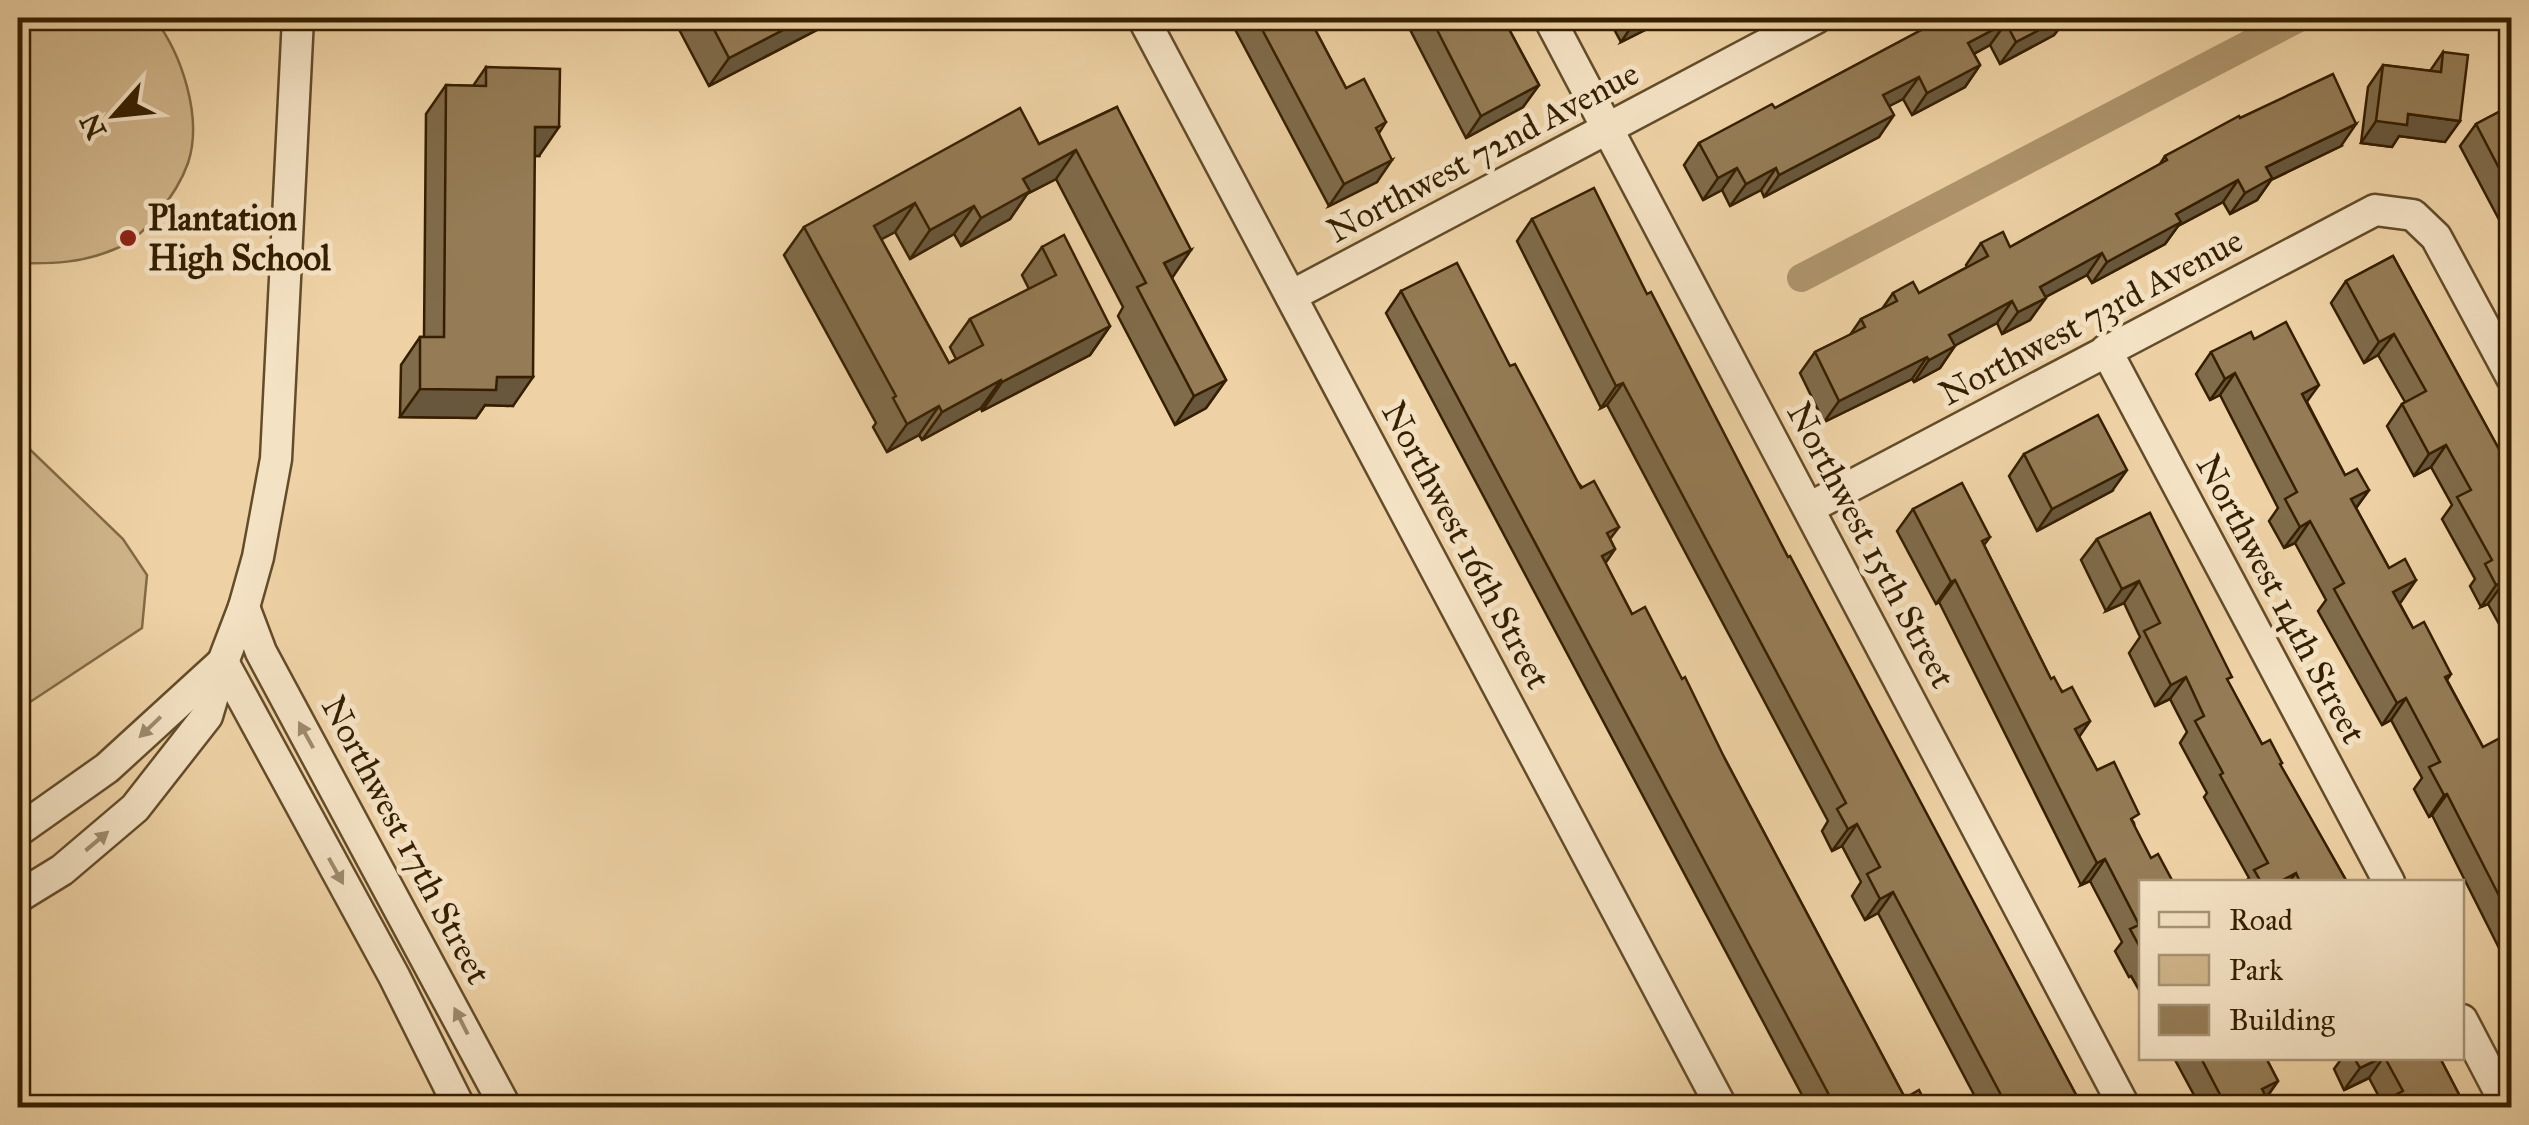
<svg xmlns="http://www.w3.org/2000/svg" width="2529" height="1125" viewBox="0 0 2529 1125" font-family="'IM FELL Great Primer',serif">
  <rect width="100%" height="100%" fill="#eed2a5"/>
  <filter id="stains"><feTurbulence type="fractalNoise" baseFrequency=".002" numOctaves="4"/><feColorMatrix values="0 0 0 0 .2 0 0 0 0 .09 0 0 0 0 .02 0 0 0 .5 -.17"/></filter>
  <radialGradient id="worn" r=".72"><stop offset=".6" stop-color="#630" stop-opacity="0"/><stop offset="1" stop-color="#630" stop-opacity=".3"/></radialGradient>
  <g fill="#cfb489" stroke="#826a44" stroke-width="2.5">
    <path d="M18,18H154C182,54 203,118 188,163C181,183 170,199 157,215C146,229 131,243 115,249C83,263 52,264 18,263Z"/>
    <polygon points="18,438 123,539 147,575 142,628 18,710"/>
  </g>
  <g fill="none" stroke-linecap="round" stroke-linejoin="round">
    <polyline stroke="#af956d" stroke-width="28" points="1801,278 2299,18"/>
    <g stroke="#634c29" stroke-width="35">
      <g id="minor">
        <polyline points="1143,18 1722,1108"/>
        <polyline points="1549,18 2125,1108"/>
        <polyline points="1291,296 1816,18"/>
        <polyline points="2106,350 2389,882"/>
        <polyline points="1809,508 2375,210 2413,215 2436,237 2512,378"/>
        <polyline points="244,607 261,652 506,1108"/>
        <polyline points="223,662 394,976 460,1108"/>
        <polyline points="18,831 107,768 223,662"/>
        <polyline points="18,897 62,870 135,808 207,716 223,662 244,607 258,557 276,459 298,18"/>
        <polyline points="2462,1020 2508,1108"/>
      </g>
    </g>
    <use href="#minor" stroke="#f4e2c4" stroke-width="30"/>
  </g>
  <g fill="#806b4a" stroke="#351f00" stroke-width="2.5">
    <polygon points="673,18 840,18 709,86"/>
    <polygon points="1229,18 1309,18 1346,88 1386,122 1379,133 1377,182 1329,206"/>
    <polygon points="1404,18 1503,18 1539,85 1523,107 1466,138"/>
    <polygon points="1608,18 1669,18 1621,42"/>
    <polygon points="1944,18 2067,18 2054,35 2000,64 1990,45 1974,54 1980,65 1965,87 1912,115 1903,99 1889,106 1879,137 1764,197 1761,190 1730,206 1722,190 1703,200 1684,165 1699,143 1775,108"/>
    <polygon points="2443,52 2460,121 2445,142 2399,136 2392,147 2361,143 2368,87 2383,65 2430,71"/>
    <polygon points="486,67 539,156 535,156 513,406 485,405 476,418 400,417 401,365 420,337 424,337 426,114 446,85 473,86"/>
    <polygon points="2512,105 2512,244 2460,146 2476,124"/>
    <polygon points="1117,107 1172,278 1226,380 1206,408 1175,425 1118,316 1123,307 1056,179 1027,194 1010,219 961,246 954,234 910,259 895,232 881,239 949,363 956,359 950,347 970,319 1029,289 1022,275 1042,247 1110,326 1090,355 982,411 981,408 922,440 919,435 887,452 873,427 876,423 784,255 804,227 1039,144"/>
    <polygon points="2240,118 2341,146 2271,180 2257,200 2230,214 2223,202 2178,226 2165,244 2092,283 2087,275 2045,297 2030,320 2002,334 1997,323 1955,345 1940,368 1914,382 1912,379 1824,422 1800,373 1815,352 1850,335 1861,319 1882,309 1893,293 1919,293 1967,267 1966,265 1981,243 2010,247 2160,164 2165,156"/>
    <polygon points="1532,219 1647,294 2083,1108 1981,1108 1878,913 1865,920 1852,896 1861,882 1842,846 1832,851 1822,831 1828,821 1607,405 1601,408 1517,241"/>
    <polygon points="2393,256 2512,473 2512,632 2505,635 2488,604 2481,607 2470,586 2475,579 2442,519 2452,505 2431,467 2414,476 2387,426 2402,404 2405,402 2378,355 2364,363 2331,303 2346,281"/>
    <polygon points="1401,291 1619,527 1610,539 1615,549 1605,563 1632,614 1725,759 1905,1098 1928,1108 1809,1108 1386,313"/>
    <polygon points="2254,339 2307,402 2345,475 2369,490 2356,508 2389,568 2416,580 2399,602 2413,628 2451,674 2447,680 2483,747 2512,759 2512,947 2510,944 2500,950 2432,815 2429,817 2414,789 2422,778 2391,720 2382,725 2318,611 2326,600 2295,543 2284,548 2269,521 2278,508 2220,395 2210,400 2196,374 2211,352"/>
    <polygon points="2024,454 2112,491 2037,531 2009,476"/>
    <polygon points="1913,509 1990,537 1984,545 2051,679 2090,721 2079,736 2097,770 2134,823 2142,882 2142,995 2131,976 2129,977 2115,951 2122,942 2090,881 2081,885 1939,602 1936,604 1897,531"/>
    <polygon points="2150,513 2228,682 2262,744 2282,763 2280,765 2347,882 2245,882 2249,878 2204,797 2207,793 2180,743 2187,732 2170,699 2155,706 2129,653 2140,637 2124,603 2106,611 2081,560 2097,539"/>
    <polygon points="2174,1058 2266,1058 2278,1081 2267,1097 2272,1108 2201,1108"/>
    <polygon points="2342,1058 2440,1058 2466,1108 2385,1108 2369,1078 2344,1090 2334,1069"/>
  </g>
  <g fill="#68573c" stroke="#351f00" stroke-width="2.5">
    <polygon points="806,18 840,18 709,86 729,58"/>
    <polygon points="1642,18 1669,18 1621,42 1636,20"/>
    <polygon points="2062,18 2067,18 2054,35 2000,64 2016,42"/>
    <polygon points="2006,23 1990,45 1953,65 1968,43"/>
    <polygon points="1980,65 1965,87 1912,115 1927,93"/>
    <polygon points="1919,77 1903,99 1868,117 1883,95"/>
    <polygon points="1539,85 1523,107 1466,138 1481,116"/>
    <polygon points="2408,114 2460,121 2445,142 2399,136 2392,147 2361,143 2376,121"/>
    <polygon points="1894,115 1879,137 1764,197 1779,175"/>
    <polygon points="2356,124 2341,146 2271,180 2257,200 2230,214 2245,193 2266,167"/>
    <polygon points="535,127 559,127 539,156 515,155"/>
    <polygon points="1076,150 1056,179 1027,194 1010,219 961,246 981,218 1023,179"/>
    <polygon points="1392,160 1377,182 1329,206 1344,184"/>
    <polygon points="1737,168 1722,190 1703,200 1718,178"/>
    <polygon points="1776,168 1761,190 1730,206 1746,184"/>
    <polygon points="2238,180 2223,202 2178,226 2165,244 2092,283 2107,262 2176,214"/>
    <polygon points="915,203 895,232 854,254 874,226"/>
    <polygon points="974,206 954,234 910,259 930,230"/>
    <polygon points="1191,250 1172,278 1164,263"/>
    <polygon points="2102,253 2087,275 2025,308 2040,287"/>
    <polygon points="2046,298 2030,320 2002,334 2018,312"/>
    <polygon points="2012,301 1997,323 1934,357 1949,335"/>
    <polygon points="1110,326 1090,355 982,411 1002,382"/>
    <polygon points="2394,334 2378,355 2364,363 2379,342"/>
    <polygon points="1955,346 1940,368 1914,382 1929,360"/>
    <polygon points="1927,357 1912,379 1824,422 1839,401"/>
    <polygon points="2235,373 2220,395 2210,400 2225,379"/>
    <polygon points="497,377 533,377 513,406 485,405 476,418 400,417 420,389"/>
    <polygon points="1001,380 981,408 922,440 942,412"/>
    <polygon points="1226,380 1206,408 1175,425 1194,396"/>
    <polygon points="1623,383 1607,405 1601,408 1616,386"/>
    <polygon points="2319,385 2303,407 2302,394"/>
    <polygon points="939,406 919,435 887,452 907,424"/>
    <polygon points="2446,445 2431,467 2414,476 2429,454"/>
    <polygon points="2127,470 2112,491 2037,531 2052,509"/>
    <polygon points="2369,490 2353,512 2351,499"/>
    <polygon points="2310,521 2295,543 2284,548 2300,527"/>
    <polygon points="1615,549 1600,571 1602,556"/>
    <polygon points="1955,580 1939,602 1936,604 1951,582"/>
    <polygon points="2416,580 2401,602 2378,614 2393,592"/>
    <polygon points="2139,581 2124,603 2106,611 2122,589"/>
    <polygon points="2504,582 2488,604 2481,607 2496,585"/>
    <polygon points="2186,677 2170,699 2155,706 2171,685"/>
    <polygon points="2406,698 2391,720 2382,725 2397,703"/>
    <polygon points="2090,721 2075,743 2075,729"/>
    <polygon points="2447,794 2432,815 2429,817 2444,795"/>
    <polygon points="1857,824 1842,846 1832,851 1848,829"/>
    <polygon points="2105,859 2090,881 2081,885 2097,863"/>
    <polygon points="2296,873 2289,882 2279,882"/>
    <polygon points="1893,892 1878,913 1865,920 1880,899"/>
    <polygon points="2512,933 2510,944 2500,950"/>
    <polygon points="2381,1058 2383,1058 2369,1078 2344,1090 2360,1068"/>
    <polygon points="2278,1081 2263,1102 2262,1089"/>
  </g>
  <g fill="#957c56" stroke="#351f00" stroke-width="2.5">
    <polygon points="708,18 806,18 729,58"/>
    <polygon points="1256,18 1309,18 1346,88 1364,79 1386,122 1376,128 1392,160 1344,184"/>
    <polygon points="1431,18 1503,18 1539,85 1481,116"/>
    <polygon points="1944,18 2062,18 2016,42 2006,23 1968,43 1980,65 1927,93 1919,77 1883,95 1894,115 1779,175 1776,168 1746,184 1737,168 1718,178 1699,143 1772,104 1775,108"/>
    <polygon points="2443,52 2468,55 2460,121 2408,114 2407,125 2376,121 2383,65 2441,72"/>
    <polygon points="486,67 560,69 559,127 535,127 533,377 497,377 496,390 420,389 420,337 444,337 446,85 486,86"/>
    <polygon points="2333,74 2356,124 2266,167 2272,178 2245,193 2238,180 2176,214 2181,222 2107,262 2102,253 2040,287 2046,298 2018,312 2012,301 1949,335 1955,346 1929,360 1927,357 1839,401 1815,352 1865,327 1861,319 1897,301 1893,293 1913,282 1919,293 1988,256 1981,243 2003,232 2010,247 2167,160 2165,156 2239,116 2240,118"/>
    <polygon points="2512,105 2512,193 2476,124"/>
    <polygon points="1117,107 1191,250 1164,263 1226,380 1194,396 1137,287 1146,283 1076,150 1023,179 1030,191 981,218 974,206 930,230 915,203 874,226 949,363 983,345 970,319 1056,275 1042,247 1064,235 1110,326 1002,382 1001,380 942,412 939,406 907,424 893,398 896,396 804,227 1020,108 1039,144"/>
    <polygon points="1594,188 1647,294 1651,292 1788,557 1790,556 2083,1108 2008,1108 1893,892 1880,899 1867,874 1880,867 1857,824 1848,829 1837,809 1846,803 1623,383 1616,386 1532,219"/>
    <polygon points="2393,256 2512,473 2512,597 2504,582 2496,585 2485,564 2492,560 2457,497 2471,490 2446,445 2429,454 2402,404 2426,391 2394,334 2379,342 2346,281"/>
    <polygon points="1457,263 1510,366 1515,364 1581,488 1594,481 1619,527 1607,533 1615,549 1602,556 1632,614 1645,607 1682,679 1685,677 1725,759 1905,1098 1919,1090 1928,1108 1836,1108 1401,291"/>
    <polygon points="2286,322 2319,385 2302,394 2345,475 2357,469 2369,490 2351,499 2389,568 2405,559 2416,580 2393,592 2413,628 2424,622 2451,674 2445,677 2483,747 2500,738 2512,759 2512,921 2447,794 2444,795 2429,767 2440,762 2406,698 2397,703 2334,589 2344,583 2310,521 2300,527 2285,499 2297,492 2235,373 2225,379 2211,352 2251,332 2254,339"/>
    <polygon points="2098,415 2127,470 2052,509 2024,454"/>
    <polygon points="1962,483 1990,537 1982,541 2051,679 2054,677 2062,692 2072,687 2090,721 2075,729 2097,770 2114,762 2139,814 2131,819 2151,858 2158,854 2173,882 2142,882 2142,951 2130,929 2139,925 2105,859 2097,863 1955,580 1951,582 1913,509"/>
    <polygon points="2150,513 2232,677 2227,679 2262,744 2270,740 2282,763 2280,764 2347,882 2300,882 2296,873 2279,882 2261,882 2254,870 2268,863 2220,775 2223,773 2195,721 2204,716 2186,677 2171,685 2144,631 2160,623 2139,581 2122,589 2097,539"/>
    <polygon points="2201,1058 2266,1058 2278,1081 2262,1089 2272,1108 2227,1108"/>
    <polygon points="2354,1058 2381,1058 2360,1068"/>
    <polygon points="2385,1058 2440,1058 2466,1108 2399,1108 2393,1096 2403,1091"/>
  </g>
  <defs><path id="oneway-solid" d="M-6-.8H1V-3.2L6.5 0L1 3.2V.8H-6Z" transform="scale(2.5)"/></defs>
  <g fill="#9e8a6c">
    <use href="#oneway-solid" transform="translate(150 727) rotate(136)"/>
    <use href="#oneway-solid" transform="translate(306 735) rotate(-119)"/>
    <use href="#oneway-solid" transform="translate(97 841) rotate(-40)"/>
    <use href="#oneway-solid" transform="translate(336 871) rotate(61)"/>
    <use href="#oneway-solid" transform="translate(461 1021) rotate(-117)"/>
  </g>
  <circle fill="#8f2418" stroke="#f4e2c4" stroke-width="4" cx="128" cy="238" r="10"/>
  <g text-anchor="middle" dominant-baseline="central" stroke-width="10" stroke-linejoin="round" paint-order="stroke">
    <g font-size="35" fill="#351f00" stroke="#f4e2c4">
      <text transform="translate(1483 152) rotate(-28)">Northwest 72nd Avenue</text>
      <text transform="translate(2091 317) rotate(-28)">Northwest 73rd Avenue</text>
      <text transform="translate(1466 545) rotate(62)">Northwest 16th Street</text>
      <text transform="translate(1871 545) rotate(62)">Northwest 15th Street</text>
      <text transform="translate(2281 599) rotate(62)">Northwest 14th Street</text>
      <text transform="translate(406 840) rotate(62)">Northwest 17th Street</text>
    </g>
    <g font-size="35" font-weight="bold" fill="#351f00" stroke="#f4e2c4" text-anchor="start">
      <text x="148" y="218">Plantation<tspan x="148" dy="40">High School</tspan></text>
    </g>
  </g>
  <rect width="2529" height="1125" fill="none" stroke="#eed2a5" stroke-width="60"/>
  <rect x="20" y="20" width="2489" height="1085" fill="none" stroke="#351f00" stroke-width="5"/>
  <rect x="30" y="30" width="2469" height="1065" fill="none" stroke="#351f00" stroke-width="2.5"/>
  <rect x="2139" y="880" width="325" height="180" fill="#f4e2c4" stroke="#a89476" stroke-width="2.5"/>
  <rect x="2159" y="912" width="50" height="15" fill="#f4e2c4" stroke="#a89476" stroke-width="2.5"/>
  <text x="2229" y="930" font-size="30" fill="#351f00">Road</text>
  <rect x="2159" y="955" width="50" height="30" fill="#cfb489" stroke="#a89476" stroke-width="2.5"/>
  <text x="2229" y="980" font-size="30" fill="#351f00">Park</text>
  <rect x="2159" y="1005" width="50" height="30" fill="#957c56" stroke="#a89476" stroke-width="2.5"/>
  <text x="2229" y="1030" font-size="30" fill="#351f00">Building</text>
  <g transform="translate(115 115) rotate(243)" stroke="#f4e2c4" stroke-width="8" paint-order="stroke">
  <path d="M0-8L18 38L0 25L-18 38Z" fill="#351f00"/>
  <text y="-15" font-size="28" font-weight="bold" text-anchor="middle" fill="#351f00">N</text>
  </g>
  <rect width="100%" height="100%" filter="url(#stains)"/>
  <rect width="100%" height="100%" fill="url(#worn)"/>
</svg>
